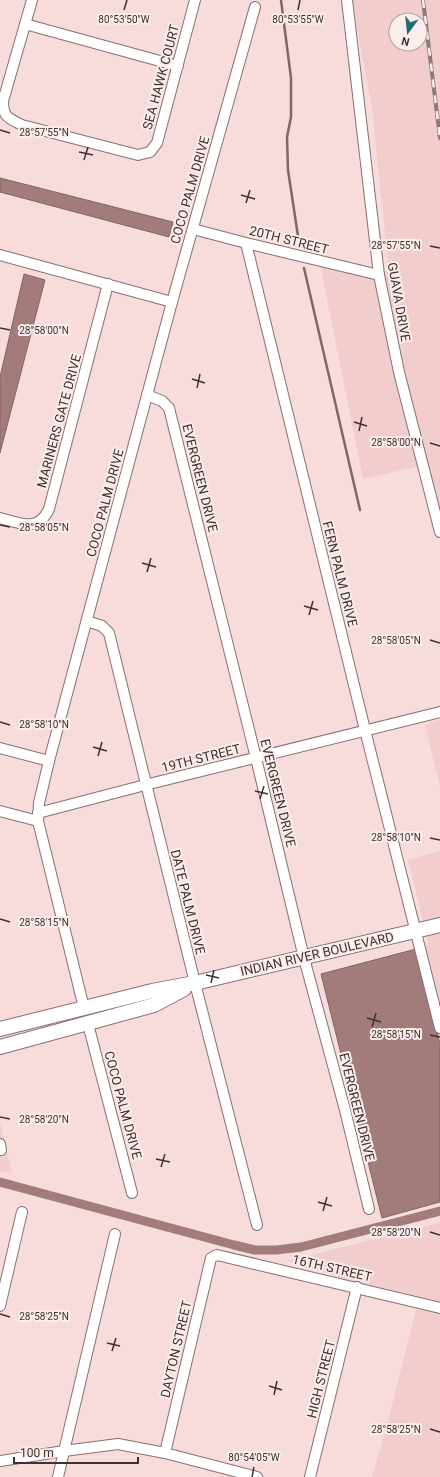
<svg xmlns="http://www.w3.org/2000/svg" width="440" height="1477" viewBox="0 0 440 1477" font-family="Roboto,sans-serif">
  <rect width="100%" height="100%" fill="#f8dcdc"/>
  <g fill="#f2cdcd" fill-rule="evenodd">
    <path d="M341,0H440V525L424,465L363,479L318,255L389,272L372,108L354,12L342,13ZM396,20H420V44H396Z"/>
    <polygon points="440,720 440,786 425,725"/>
    <polygon points="440,851 440,920 424,924 408,860"/>
    <polygon points="440,929 440,1044 416,949 429,945 426,933"/>
    <polygon points="0,1121 12,1173 0,1171"/>
    <polygon points="440,1223 440,1477 372,1477 386,1429 418,1302 287,1261"/>
  </g>
  <g fill="#a27b7b" stroke="#836565">
    <polygon points="0,178 173,222 169,237 0,192"/>
    <polygon points="24,274 45,280 0,453 0,377"/>
    <polygon points="416,949 440,1044 440,1202 382,1218 321,974"/>
  </g>
  <g fill="none" stroke-linecap="round" stroke-linejoin="round">
    <g stroke="#836565" stroke-width="2.5">
      <polyline points="281,0 291,78 291,117 287,137 288,170 298,236"/>
      <polyline points="304,268 360,510"/>
    </g>
    <polyline stroke="#a27b7b" stroke-width="9" points="0,1182 234,1245 255,1250 276,1250 301,1247 440,1211"/>
    <g stroke="#886f6f" stroke-width="12">
      <g id="minor">
        <path d="M32,0L3,101C3,117 8,118 22,125L138,155L150,152L157,143L195,0"/>
        <polyline points="347,0 379,275 399,372 440,532"/>
        <polyline points="25,24 178,66"/>
        <polyline points="193,229 246,243 379,275"/>
        <polyline points="246,243 365,730 440,1028"/>
        <polyline points="0,255 172,302"/>
        <polyline points="147,395 162,401 169,408 256,758 304,958 345,1110 369,1209"/>
        <path d="M0,518C20,523 38,533 49,509L108,284"/>
        <polyline points="87,621 102,626 109,633 195,983 257,1225"/>
        <polyline points="0,748 49,761"/>
        <polyline points="0,811 38,821"/>
        <polyline points="38,813 145,785 440,712"/>
        <polyline points="84,1008 38,821 39,803 49,761 172,302 255,7"/>
        <polyline points="88,1024 132,1193"/>
        <polyline points="0,1144 1,1150"/>
        <polyline points="0,1306 22,1212"/>
        <polyline points="165,1453 211,1258 217,1255 440,1308"/>
        <polyline points="0,1461 64,1451 118,1444 165,1453 257,1477"/>
        <polyline points="58,1477 115,1234"/>
        <polyline points="310,1477 357,1287"/>
      </g>
    </g>
    <g stroke="#886f6f" stroke-width="16">
      <g id="secondary">
        <polyline points="0,1029 152,991 195,983 440,925"/>
        <polyline points="0,1047 154,1005 184,989"/>
      </g>
    </g>
    <use href="#minor" stroke="#fff" stroke-width="10"/>
    <use href="#secondary" stroke="#fff" stroke-width="14"/>
    <g stroke="#8c7a7a" stroke-width="4">
      <polyline id="rail" points="423,0 440,138"/>
    </g>
    <use href="#rail" stroke="#fdecec" stroke-width="2.5" stroke-dasharray="8" stroke-linecap="butt"/>
  </g>
  <path fill="none" stroke="#3c3232" stroke-width="1.5" d="M124,10L127,0M298,10L300,0M0,130L10,133M79,152L93,155M84,160L88,147M241,195L255,199M246,203L250,190M430,246L440,248M0,328L10,330M192,379L205,383M197,388L200,374M354,422L367,426M359,431L362,417M430,443L440,446M0,525L10,527M142,563L156,567M147,572L151,558M304,606L318,610M309,615L313,601M430,640L440,643M0,722L10,725M93,747L107,751M98,756L102,742M255,791L268,794M260,799L264,786M430,838L440,840M0,919L10,922M206,975L219,978M211,983L214,970M367,1018L381,1022M372,1027L376,1013M430,1035L440,1037M0,1117L10,1119M156,1159L170,1162M161,1167L165,1154M318,1202L332,1206M323,1211L327,1197M430,1232L440,1235M0,1314L10,1317M107,1343L120,1346M112,1351L116,1338M269,1386L282,1390M274,1395L277,1381M430,1429L440,1432M252,1477L254,1467"/>
  <g text-anchor="middle" dominant-baseline="central" stroke-width="4" stroke-linejoin="round" paint-order="stroke">
    <g font-size="13" fill="#3c3232" stroke="#fdecec">
      <text transform="translate(161 77) rotate(-75)">SEA HAWK COURT</text>
      <text transform="translate(190 190) rotate(-74)">COCO PALM DRIVE</text>
      <text transform="translate(289 240) rotate(14)">20TH STREET</text>
      <text transform="translate(399 302) rotate(80)">GUAVA DRIVE</text>
      <text transform="translate(59 421) rotate(-75)">MARINERS GATE DRIVE</text>
      <text transform="translate(200 478) rotate(76)">EVERGREEN DRIVE</text>
      <text transform="translate(105 503) rotate(-75)">COCO PALM DRIVE</text>
      <text transform="translate(340 574) rotate(76)">FERN PALM DRIVE</text>
      <text transform="translate(201 758) rotate(-14)">19TH STREET</text>
      <text transform="translate(278 793) rotate(76)">EVERGREEN DRIVE</text>
      <text transform="translate(188 902) rotate(76)">DATE PALM DRIVE</text>
      <text transform="translate(317 954) rotate(-13)">INDIAN RIVER BOULEVARD</text>
      <text transform="translate(123 1105) rotate(75)">COCO PALM DRIVE</text>
      <text transform="translate(357 1107) rotate(76)">EVERGREEN DRIVE</text>
      <text transform="translate(332 1268) rotate(13)">16TH STREET</text>
      <text transform="translate(176 1349) rotate(-77)">DAYTON STREET</text>
      <text transform="translate(321 1379) rotate(-76)">HIGH STREET</text>
    </g>
  </g>
  <g font-size="10" text-anchor="middle" fill="#3c3232" stroke="#fdecec" stroke-width="4" stroke-linejoin="round" paint-order="stroke">
    <text x="124" y="23">80°53'50"W</text>
    <text x="298" y="23">80°53'55"W</text>
    <text x="44" y="136">28°57'55"N</text>
    <text x="396" y="249">28°57'55"N</text>
    <text x="44" y="334">28°58'00"N</text>
    <text x="396" y="446">28°58'00"N</text>
    <text x="44" y="531">28°58'05"N</text>
    <text x="396" y="644">28°58'05"N</text>
    <text x="44" y="728">28°58'10"N</text>
    <text x="396" y="841">28°58'10"N</text>
    <text x="44" y="926">28°58'15"N</text>
    <text x="396" y="1038">28°58'15"N</text>
    <text x="44" y="1123">28°58'20"N</text>
    <text x="396" y="1236">28°58'20"N</text>
    <text x="44" y="1320">28°58'25"N</text>
    <text x="396" y="1433">28°58'25"N</text>
    <text x="254" y="1461">80°54'05"W</text>
  </g>
  <g transform="translate(408 32) rotate(195)"><circle r="19" fill="#fdecec" stroke="#b0a2a2"/>
  <path d="M0-3L7 15L0 10L-7 15Z" fill="#226e6e"/>
  <text y="-6" font-size="11" font-weight="bold" text-anchor="middle" fill="#3c3232">N</text>
  </g>
  <path d="M14 1457v6h124v-6" fill="none" stroke="#3c3232" stroke-width="2"/>
  <text x="20" y="1457" font-size="12" fill="#3c3232" stroke="#fdecec" stroke-width="3" paint-order="stroke">100 m</text>
</svg>
